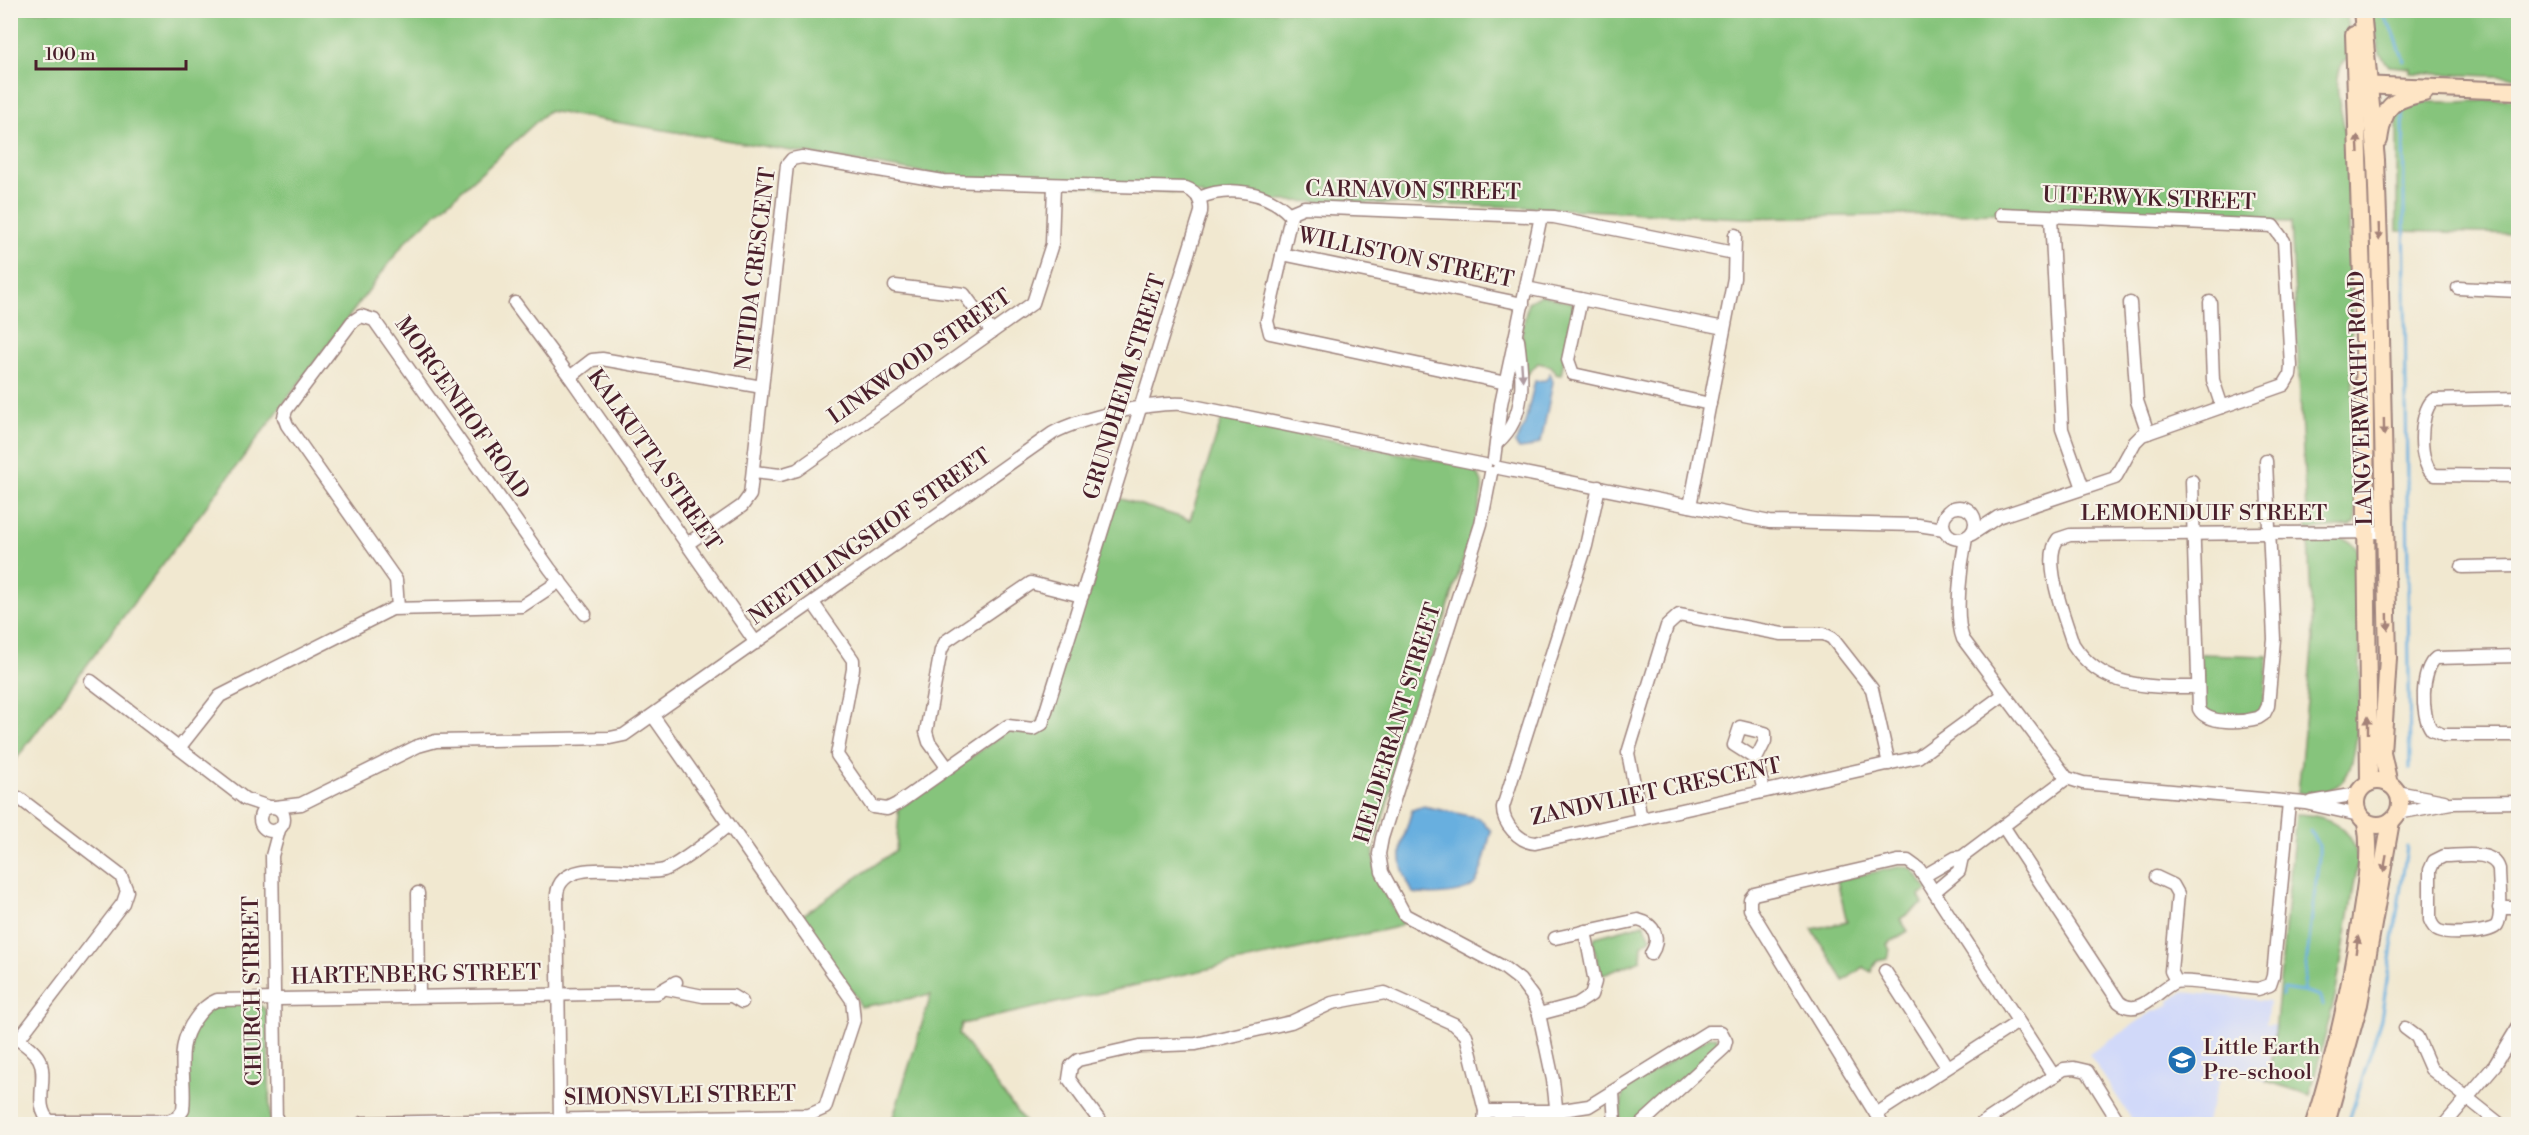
<svg xmlns="http://www.w3.org/2000/svg" width="2529" height="1135" viewBox="0 0 2529 1135" font-family="'Libre Bodoni',serif">
  <rect width="100%" height="100%" fill="#f7f3e8"/>
  <filter id="ink" filterUnits="userSpaceOnUse"><feTurbulence type="fractalNoise" baseFrequency=".0167" numOctaves="2"/><feDisplacementMap in="SourceGraphic" scale="12" xChannelSelector="R" yChannelSelector="G"/><feConvolveMatrix kernelMatrix="1 2 1 2 8 2 1 2 1" color-interpolation-filters="sRGB"/></filter>
  <filter id="wash" filterUnits="userSpaceOnUse"><feTurbulence type="fractalNoise" baseFrequency=".008" numOctaves="4" result="noise"/><feDisplacementMap in="SourceGraphic" scale="24" xChannelSelector="R" yChannelSelector="G"/><feGaussianBlur stdDeviation="1.35" result="paint"/><feColorMatrix in="noise" values="0 0 0 0 0 0 0 0 0 0 0 0 0 0 0 0 0 1.4 0 .05"/><feComposite in="paint" operator="in"/></filter>
  <g filter="url(#wash)">
    <rect width="100%" height="100%" fill="#f1e8d0"/>
    <polygon fill="#d1d9f9" points="2183,992 2269,1001 2266,1024 2276,1025 2266,1081 2225,1067 2205,1124 2135,1124 2089,1054 2152,1012 2164,1008 2170,1004 2169,1002"/>
    <g fill="#86c47b" stroke="#687253" stroke-width="1.5">
      <path d="M11,11H2347L2348,59L2344,60C2329,85 2344,115 2347,142L2356,522L2350,526L2307,530L2291,222L2000,213L1744,218L1523,207L1204,199L1202,194L944,176L548,111L405,242L11,766Z"/>
      <polygon points="2370,11 2518,11 2518,77 2411,73 2411,68 2389,66 2380,54"/>
      <polygon points="2518,98 2518,234 2397,231 2397,121 2393,112 2409,102 2460,102"/>
      <polygon points="1541,295 1573,303 1574,306 1561,375 1556,374 1551,366 1538,363 1526,376 1522,332 1528,302"/>
      <path d="M1222,418L1463,466C1492,475 1481,495 1476,518L1374,845C1371,874 1386,900 1404,922L1397,927L962,1024L959,1034L1026,1124H891L931,995L860,1007L857,998L800,917L896,850L899,814L897,810L1008,731L1033,734L1118,498L1190,520Z"/>
      <path d="M2340,538L2349,541L2357,548C2357,593 2369,749 2344,779C2332,794 2316,793 2298,793L2313,640L2308,539Z"/>
      <polygon points="2201,654 2268,656 2263,707 2257,715 2213,716 2203,708"/>
      <path d="M2296,814C2330,815 2354,827 2358,863L2335,997L2310,1095L2266,1081L2273,1054Z"/>
      <polygon points="1903,866 1912,869 1928,890 1919,896 1923,904 1900,919 1908,931 1887,944 1890,950 1887,958 1877,960 1871,972 1863,967 1844,981 1812,929 1847,922 1837,880"/>
      <polygon points="1644,924 1651,938 1642,945 1641,960 1601,976 1593,943 1595,937"/>
      <path d="M256,1003L264,1008L268,1017L270,1124H187L184,1118C185,1089 180,1014 218,1005C230,1002 244,1004 256,1003Z"/>
      <polygon points="1716,1036 1719,1046 1635,1124 1619,1124 1623,1091 1709,1037"/>
    </g>
    <g fill="#68afdf" stroke="#596785" stroke-width="1.5">
      <polygon points="1550,373 1553,382 1541,442 1528,448 1519,449 1515,443 1524,427 1535,381 1546,380"/>
      <path d="M1423,806L1479,818L1491,831C1487,847 1484,867 1476,882C1468,896 1427,896 1413,893C1393,856 1401,849 1412,810Z"/>
    </g>
    <g fill="none" stroke-linecap="round" stroke-linejoin="round">
      <g stroke="#68afdf" stroke-width="3">
        <polyline points="2379,10 2394,33 2404,61"/>
        <polyline points="2403,106 2410,769"/>
        <polyline points="2310,831 2319,846 2319,856 2303,992 2321,997 2323,1005"/>
        <polyline points="2282,995 2283,989 2302,992"/>
        <polyline points="2348,1124 2381,1019 2407,847"/>
      </g>
    </g>
  </g>
  <g filter="url(#ink)">
    <g fill="none" stroke-linecap="round" stroke-linejoin="round">
      <g stroke="#9e847e" stroke-width="15">
        <g id="street">
          <path d="M1199,198C1228,185 1268,191 1290,215"/>
          <polyline points="2051,217 2062,429 2083,488"/>
          <polyline points="1282,254 1523,304"/>
          <polyline points="895,286 964,294 992,332"/>
          <polyline points="1526,288 1724,328"/>
          <polyline points="2458,288 2518,291"/>
          <polyline points="1581,299 1568,360 1573,374 1710,404"/>
          <polyline points="2210,302 2213,380 2222,407"/>
          <polyline points="515,303 570,377 756,643"/>
          <polyline points="2130,303 2137,401 2148,433"/>
          <polyline points="570,377 592,360 602,359 762,387"/>
          <polyline points="1506,383 1270,333 1267,321 1292,212 1304,207 1554,217 1734,253"/>
          <path d="M2518,398L2433,400C2419,412 2417,466 2435,475L2518,476"/>
          <path d="M1498,442C1527,416 1523,376 1518,340"/>
          <polyline points="1494,459 1501,404 1541,216"/>
          <polyline points="1499,468 1770,522 1918,525 1944,529"/>
          <polyline points="754,472 780,475 797,470 1033,303 1052,244 1054,185"/>
          <polyline points="1491,473 1481,524 1382,838 1379,854 1382,872 1405,915 1503,967 1520,980 1532,996 1539,1014 1553,1080 1558,1124"/>
          <path d="M2192,481L2199,709C2207,725 2243,722 2258,718L2264,714L2268,706L2274,639L2266,461"/>
          <path d="M1599,487L1586,546L1503,807C1502,823 1519,842 1535,843L1918,757L2003,695"/>
          <polyline points="1690,506 1734,278 1735,235"/>
          <circle cx="1959" cy="523" r="16"/>
          <polyline points="1972,534 1998,517 2115,478 2135,442 2142,435 2284,385 2290,375 2291,366 2284,241 2273,226 2001,214"/>
          <path d="M1966,538C1961,563 1954,616 1963,639L2067,778L2083,783L2305,803L2359,815"/>
          <path d="M687,544L742,506L750,495L787,165L792,159L802,157L943,181L1186,188C1197,192 1202,200 1201,212L1042,724L1033,729L1008,726L897,804L887,809L873,807L837,755L853,669V660L813,603"/>
          <polyline points="2462,567 2518,566"/>
          <polyline points="398,608 396,580 287,425 284,417 286,410 352,322 361,316 374,320 550,569 585,614"/>
          <path d="M2518,656L2436,658C2421,669 2420,716 2432,730L2443,735H2518"/>
          <polyline points="91,681 245,799 269,807"/>
          <path d="M2198,687C2151,687 2102,690 2073,644C2066,621 2041,560 2058,539L2070,535L2387,532"/>
          <polyline points="179,748 220,696 392,609 522,606 560,581"/>
          <polyline points="1756,759 1765,741 1765,733 1740,727 1734,745 1756,759 1764,791"/>
          <polyline points="947,767 929,742 926,732 941,650 946,641 1031,583 1082,596"/>
          <polyline points="2397,792 2444,801"/>
          <polyline points="10,796 19,798 121,876 127,891 123,903 18,1040"/>
          <polyline points="2312,802 2357,794"/>
          <circle cx="272" cy="819" r="12"/>
          <path d="M275,807L301,804L418,746L436,741L610,738L624,735L1053,433C1080,418 1152,402 1183,404L1485,465"/>
          <polyline points="2398,813 2451,803 2518,802"/>
          <polyline points="1641,819 1628,753 1667,626 1679,615 1782,634 1824,634 1832,638 1872,689 1889,764"/>
          <path d="M2003,826L2119,1002C2139,1019 2157,990 2175,982C2185,979 2243,988 2258,989L2270,985L2273,976L2289,802"/>
          <path d="M2444,856C2461,856 2493,849 2499,869C2499,882 2503,916 2497,925C2491,934 2448,935 2439,931C2434,929 2432,925 2430,920V870L2434,861Z"/>
          <polyline points="1924,876 1955,858 1962,857 2067,778"/>
          <polyline points="2156,877 2173,885 2178,894 2171,971 2176,981"/>
          <polyline points="1934,892 1959,871 1962,857"/>
          <polyline points="418,893 419,996"/>
          <polyline points="2499,908 2518,908"/>
          <path d="M1555,938L1638,920C1655,924 1661,939 1651,954"/>
          <polyline points="1885,971 1947,1067"/>
          <polyline points="668,989 703,996 732,996 742,1002"/>
          <polyline points="1539,1014 1577,1004 1591,995 1595,982 1585,931"/>
          <polyline points="2405,1028 2417,1037 2431,1069 2500,1124"/>
          <path d="M10,1034C20,1041 33,1048 39,1059C49,1077 32,1107 50,1121H168L178,1117L183,1110C187,1075 173,1048 196,1018C202,1010 207,1004 217,1000L657,993L676,982"/>
          <polyline points="1613,1092 1615,1124"/>
          <polyline points="1485,1111 1556,1111 1589,1106 1708,1032 1721,1032 1726,1041 1724,1048 1641,1124"/>
          <polyline points="1876,1114 2018,1022"/>
          <path d="M560,1119L557,894C561,853 637,878 664,870C681,864 714,836 729,825"/>
          <polyline points="362,1123 809,1115 825,1108 854,1020 852,1000 653,716"/>
          <polyline points="276,1124 272,856 279,830"/>
          <polyline points="1102,1124 1069,1079 1071,1066 1078,1060 1140,1046 1196,1044 1291,1022 1332,1003 1385,993 1454,1024 1466,1035 1485,1111 1484,1124"/>
          <polyline points="1882,1124 1750,909 1750,899 1754,894 1898,861 1908,861 1919,869 2054,1076"/>
          <polyline points="1981,1124 2064,1069 2074,1068 2087,1071 2120,1124"/>
          <polyline points="2445,1124 2495,1065 2518,1027"/>
        </g>
      </g>
      <g stroke="#9e847e" stroke-width="20">
        <g id="secondary">
          <polyline points="2362,10 2376,160 2379,245 2388,658 2382,753 2389,784"/>
          <polyline points="2354,34 2364,339 2369,783"/>
          <polyline points="2358,85 2518,91"/>
          <path d="M2379,140C2384,105 2391,100 2424,93"/>
          <circle cx="2378" cy="803" r="22"/>
          <path d="M2314,1124C2335,1058 2350,992 2360,923C2365,890 2372,856 2366,823"/>
          <polyline points="2326,1124 2359,1004 2391,821"/>
        </g>
      </g>
      <use href="#street" stroke="#fff" stroke-width="12"/>
      <use href="#secondary" stroke="#fee5c5" stroke-width="16"/>
    </g>
    <defs><path id="oneway-solid" d="M-6-.8H1V-3.2L6.5 0L1 3.2V.8H-6Z" transform="scale(1.5)"/></defs>
    <g fill="#a48278">
      <use href="#oneway-solid" transform="translate(2358 144) rotate(-93)"/>
      <use href="#oneway-solid" transform="translate(2379 232) rotate(88)"/>
      <use href="#oneway-solid" transform="translate(2384 427) rotate(89)"/>
      <use href="#oneway-solid" transform="translate(2388 622) rotate(89)"/>
      <use href="#oneway-solid" transform="translate(2368 725) rotate(-90)"/>
      <use href="#oneway-solid" transform="translate(2385 864) rotate(100)"/>
      <use href="#oneway-solid" transform="translate(2357 945) rotate(-81)"/>
    </g>
    <use fill="#ae9aa0" href="#oneway-solid" transform="translate(1522 372) rotate(86)"/>
  </g>
  <defs>
    <g id="school-disc" transform="scale(1.5)"><circle r="9.5" fill="#1f6fb2" stroke="#f7f3e8"/><path d="M0-5L7-2L0 1L-7-2ZM-4 1L0 2.5L4 1V4Q0 6-4 4Z" fill="#fff"/></g>
  </defs>
  <g fill-rule="evenodd">
    <use href="#school-disc" x="2182" y="1060"/>
  </g>
  <g text-anchor="middle" dominant-baseline="central" stroke-width="4.5" stroke-linejoin="round" paint-order="stroke">
    <g font-size="22" fill="#4a1f2b" stroke="#f7f3e8">
      <text transform="translate(1413 191) rotate(1)">CARNAVON STREET</text>
      <text transform="translate(2149 199) rotate(2)">UITERWYK STREET</text>
      <text transform="translate(1406 258) rotate(12)">WILLISTON STREET</text>
      <text transform="translate(756 269) rotate(-83)">NITIDA CRESCENT</text>
      <text transform="translate(920 357) rotate(-35)">LINKWOOD STREET</text>
      <text transform="translate(1125 387) rotate(-73)">GRUNDHEIM STREET</text>
      <text transform="translate(2361 398) rotate(-92)">LANGVERWACHT ROAD</text>
      <text transform="translate(462 408) rotate(55)">MORGENHOF ROAD</text>
      <text transform="translate(654 460) rotate(55)">KALKUTTA STREET</text>
      <text x="2204" y="513">LEMOENDUIF STREET</text>
      <text transform="translate(870 537) rotate(-35)">NEETHLINGSHOF STREET</text>
      <text transform="translate(1398 723) rotate(-73)">HELDERRANT STREET</text>
      <text transform="translate(1656 792) rotate(-12)">ZANDVLIET CRESCENT</text>
      <text transform="translate(416 975) rotate(-1)">HARTENBERG STREET</text>
      <text transform="translate(253 991) rotate(-91)">CHURCH STREET</text>
      <text transform="translate(680 1096) rotate(-1)">SIMONSVLEI STREET</text>
    </g>
    <g font-size="22" fill="#4a1f2b" stroke="#f7f3e8" text-anchor="start">
      <text x="2203" y="1047">Little Earth<tspan x="2203" dy="25">Pre-school</tspan></text>
    </g>
  </g>
  <rect width="2529" height="1135" fill="none" stroke="#f7f3e8" stroke-width="36"/>
  <path d="M36 60v9h150v-9" fill="none" stroke="#4a1f2b" stroke-width="3"/>
  <text x="45" y="60" font-size="18" fill="#4a1f2b" stroke="#f7f3e8" stroke-width="4.5" paint-order="stroke">100 m</text>
</svg>
